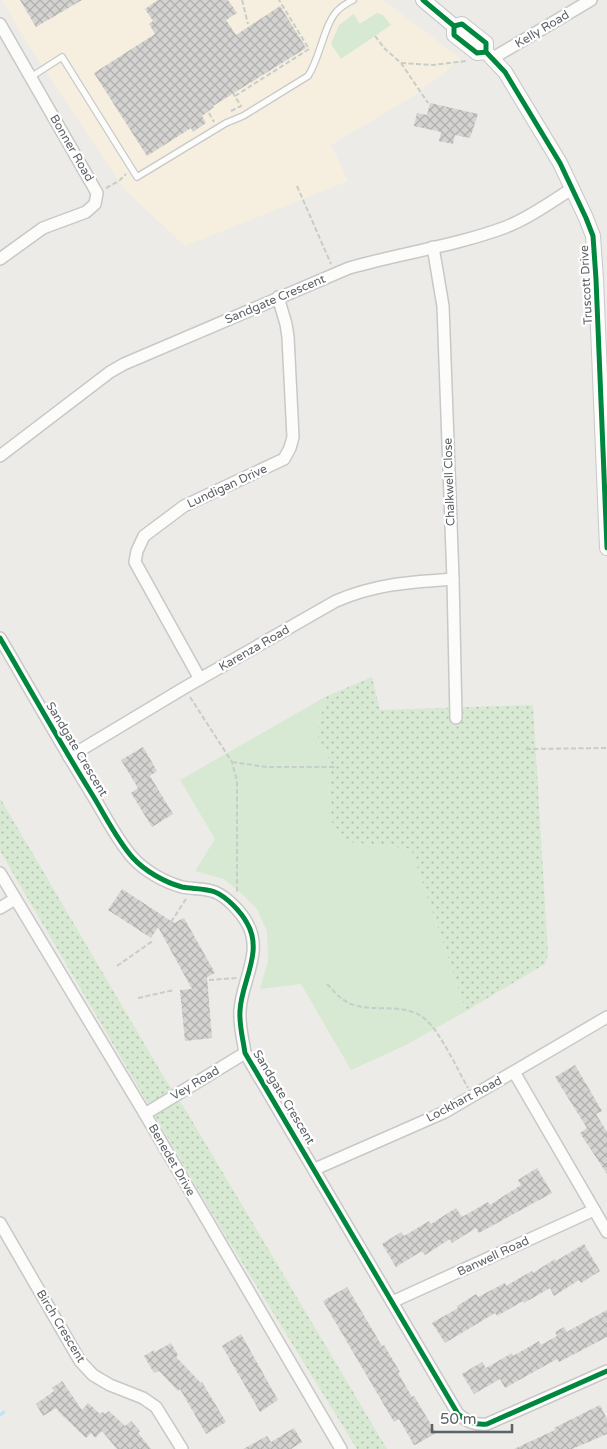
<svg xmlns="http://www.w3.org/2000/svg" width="607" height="1449" viewBox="0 0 607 1449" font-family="'Varela Round',sans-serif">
  <defs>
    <pattern id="grass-dots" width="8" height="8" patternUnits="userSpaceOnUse" patternTransform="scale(1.25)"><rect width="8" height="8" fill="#d7e9d2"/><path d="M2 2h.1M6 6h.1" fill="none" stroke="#b2c0ae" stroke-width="1.8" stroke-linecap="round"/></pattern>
    <pattern id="building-cross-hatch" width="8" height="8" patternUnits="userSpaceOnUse" patternTransform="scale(1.25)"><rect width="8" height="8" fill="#d4d3d1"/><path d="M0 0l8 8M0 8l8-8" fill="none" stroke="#afafad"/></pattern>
  </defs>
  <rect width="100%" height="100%" fill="#ecebe7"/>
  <polygon fill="#f6efe0" points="1,0 383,0 461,59 415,95 331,145 348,181 185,246 124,189 33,52"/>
  <g fill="url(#grass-dots)">
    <polygon points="372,677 380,710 533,705 548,955 545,964 466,1011 411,849 347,842 331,821 328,754 319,744 317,733 325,697"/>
    <polygon points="0,798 165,1079 185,1109 387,1449 357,1449 219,1225 0,851"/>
  </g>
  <g fill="#d7e9d2">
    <polygon points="377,13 383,15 391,25 341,59 331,44 339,25 354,14 359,23 361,23"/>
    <polygon points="325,697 317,733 319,744 328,754 331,821 347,842 411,849 466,1011 406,1045 351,1070 301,984 260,989 268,961 267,931 257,909 240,892 224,879 195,871 215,839 180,780"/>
  </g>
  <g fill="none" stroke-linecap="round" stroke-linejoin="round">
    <polyline stroke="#bae5f8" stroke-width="3" points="0,1415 4,1412"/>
  </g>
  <g fill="url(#building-cross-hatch)">
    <polygon points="20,0 82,0 36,27"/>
    <polygon points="158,0 228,0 237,13 226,20 236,35 280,6 306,48 213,106 214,107 202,116 206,123 193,132 191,128 147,156 94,73 155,34 149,24 153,21 145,9"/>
    <polygon points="430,103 478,114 470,138 455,135 453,144 439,141 441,132 414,126 417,113 427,115"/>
    <polygon points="143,747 157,771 150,776 173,814 152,827 131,793 138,788 121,760"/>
    <polygon points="122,889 174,923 184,918 215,973 207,977 212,1038 185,1041 180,990 192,989 158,927 151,938 108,910"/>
    <polygon points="575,1065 602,1111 596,1114 607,1132 607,1174 580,1133 587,1128 555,1077"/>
    <polygon points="537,1168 552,1193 479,1233 476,1228 452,1243 450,1239 425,1255 422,1251 396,1267 382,1244 401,1232 404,1236 429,1221 431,1224 456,1208 462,1217 488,1202 490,1205 521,1185 518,1180"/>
    <polygon points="584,1244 600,1271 581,1283 579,1280 554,1296 550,1288 524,1303 523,1301 497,1316 495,1313 445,1343 432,1323 458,1308 457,1306 476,1294 478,1297 505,1283 506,1286 532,1271 533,1273 555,1259 556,1261"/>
    <polygon points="347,1287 382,1346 384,1345 400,1372 398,1373 412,1397 414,1396 436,1433 417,1444 414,1445 399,1419 394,1422 323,1301"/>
    <polygon points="607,1310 607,1337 559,1362 557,1359 505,1388 500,1379 474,1394 462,1374 482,1362 486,1368 512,1353 513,1356 539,1341 541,1345 557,1336 555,1332 564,1327 567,1332 570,1330"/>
    <polygon points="241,1334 278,1400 260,1412 222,1346"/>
    <polygon points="171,1343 178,1355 176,1357 201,1383 202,1382 226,1422 206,1434 180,1389 178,1391 159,1371 154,1373 144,1356 154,1350 155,1352"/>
    <polygon points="62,1381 82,1410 88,1403 100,1414 102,1412 105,1414 109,1411 125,1426 131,1421 140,1431 138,1433 151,1449 117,1449 102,1431 95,1438 91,1433 86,1438 61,1414 56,1408 43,1416 36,1404 54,1391 52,1388"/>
    <polygon points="600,1405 607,1419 607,1434 572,1449 514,1449 555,1430 554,1428"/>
    <polygon points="294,1428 302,1442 291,1449 243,1449 267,1436 271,1442"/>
  </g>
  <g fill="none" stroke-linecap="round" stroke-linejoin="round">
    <g stroke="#c8c8c8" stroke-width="8">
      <path id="service" d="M31,77L62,57L137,177L226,123L243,116L308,76C320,58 324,25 337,11C341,7 347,3 353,0"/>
    </g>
    <g stroke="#c8c8c8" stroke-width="14">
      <g id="minor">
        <polyline points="0,24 97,193 95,204 86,212 43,228 0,259"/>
        <polyline points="493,58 591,0"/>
        <polyline points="433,247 443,306 453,579 456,718"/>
        <path d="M0,456L110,372L124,364L349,268C401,253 455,246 506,227C529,218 551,202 573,188"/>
        <path d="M0,638C30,689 59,741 90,791C104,813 116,839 133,858C145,871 164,882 182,887C192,889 205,888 215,892C227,897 241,912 247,923C264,952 241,982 240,1011C239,1025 243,1039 245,1053L458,1414C468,1422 474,1425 487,1424L607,1371"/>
        <polyline points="200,679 135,562 137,551 144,536 184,506 284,459 290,448 293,437 288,337 286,324 278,297"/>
        <path d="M69,757L184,688L336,601C376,584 409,582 453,579"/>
        <polyline points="0,873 145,1114 341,1449"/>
        <polyline points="0,908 15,899"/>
        <polyline points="514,1072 607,1232"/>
        <polyline points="145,1114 245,1053"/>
        <polyline points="315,1169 445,1112 607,1017"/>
        <polyline points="0,1223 80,1361 93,1375 110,1385 143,1398 156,1407 182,1449"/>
        <polyline points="392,1302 594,1210"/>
      </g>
    </g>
    <g stroke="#c8c8c8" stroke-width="16">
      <g id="tertiary">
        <polyline points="423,0 454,26 454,35 477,53 486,52"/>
        <polyline points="454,26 462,24 486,43 486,52 505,72 560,163 586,218 593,236 596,279 607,548"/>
      </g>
    </g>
    <g stroke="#c7cdc9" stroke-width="2" stroke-dasharray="5 2.5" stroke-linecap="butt">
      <polyline points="242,0 248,24"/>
      <polyline points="375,36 385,49 401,63 428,103"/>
      <polyline points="401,63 433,65 466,61"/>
      <polyline points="235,96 309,49 279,0"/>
      <polyline points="231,111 241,106 233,93"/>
      <polyline points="209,113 214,122"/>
      <polyline points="297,186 331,264"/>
      <polyline points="106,188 119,181 126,174"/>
      <polyline points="190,697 232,762 237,781 237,894"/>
      <polyline points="526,749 607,748"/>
      <polyline points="232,762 267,767 336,767"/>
      <polyline points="171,922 186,899"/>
      <polyline points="117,966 154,940"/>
      <polyline points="209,980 237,978"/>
      <path d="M327,984C333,990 339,998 347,1002C370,1015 403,1000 425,1019C439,1030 458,1070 468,1088"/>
      <polyline points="138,998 174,990"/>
    </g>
    <use href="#service" stroke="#fcfcfb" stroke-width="5.5"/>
    <use href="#minor" stroke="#fcfcfb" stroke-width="11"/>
    <use href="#tertiary" stroke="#fcfcfb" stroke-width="14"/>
    <g stroke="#fff" stroke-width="8">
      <g id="cycleway">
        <polyline points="423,0 454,26 454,35 477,53 486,52"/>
        <polyline points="454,26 462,24 486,43 486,52 505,72 560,163 586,218 593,236 596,279 607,548"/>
        <path d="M0,638C30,689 59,741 90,791C104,813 116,839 133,858C145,871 164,882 182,887C192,889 205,888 215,892C227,897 241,912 247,923C264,952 241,982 240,1011C239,1025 243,1039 245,1053L458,1414C468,1422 474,1425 487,1424L607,1371"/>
      </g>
    </g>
    <use href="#cycleway" stroke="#00873e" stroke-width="5"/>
  </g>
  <g text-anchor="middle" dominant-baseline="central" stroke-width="4.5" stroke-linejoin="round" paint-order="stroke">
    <g font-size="12" fill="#5c6266" stroke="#fff">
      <text transform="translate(542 29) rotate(-31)">Kelly Road</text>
      <text transform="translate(72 148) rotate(60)">Bonner Road</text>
      <text transform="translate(586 285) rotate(-93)">Truscott Drive</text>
      <text transform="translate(275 299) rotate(-23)">Sandgate Crescent</text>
      <text transform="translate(449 482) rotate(-92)">Chalkwell Close</text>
      <text transform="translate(227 486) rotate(-25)">Lundigan Drive</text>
      <text transform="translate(254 648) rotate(-30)">Karenza Road</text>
      <text transform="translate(77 749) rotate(59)">Sandgate Crescent</text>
      <text transform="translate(195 1083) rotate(-31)">Vey Road</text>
      <text transform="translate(284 1097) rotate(59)">Sandgate Crescent</text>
      <text transform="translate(464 1099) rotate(-28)">Lockhart Road</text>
      <text transform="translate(172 1160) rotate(60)">Benedet Drive</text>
      <text transform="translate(493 1256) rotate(-25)">Banwell Road</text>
      <text transform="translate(61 1326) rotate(59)">Birch Crescent</text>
    </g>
  </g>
  <path d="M432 1424v8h80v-8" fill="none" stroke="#5c6266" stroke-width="2.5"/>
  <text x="440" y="1424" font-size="15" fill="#5c6266" stroke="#ffffff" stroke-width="4" paint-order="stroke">50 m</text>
</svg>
